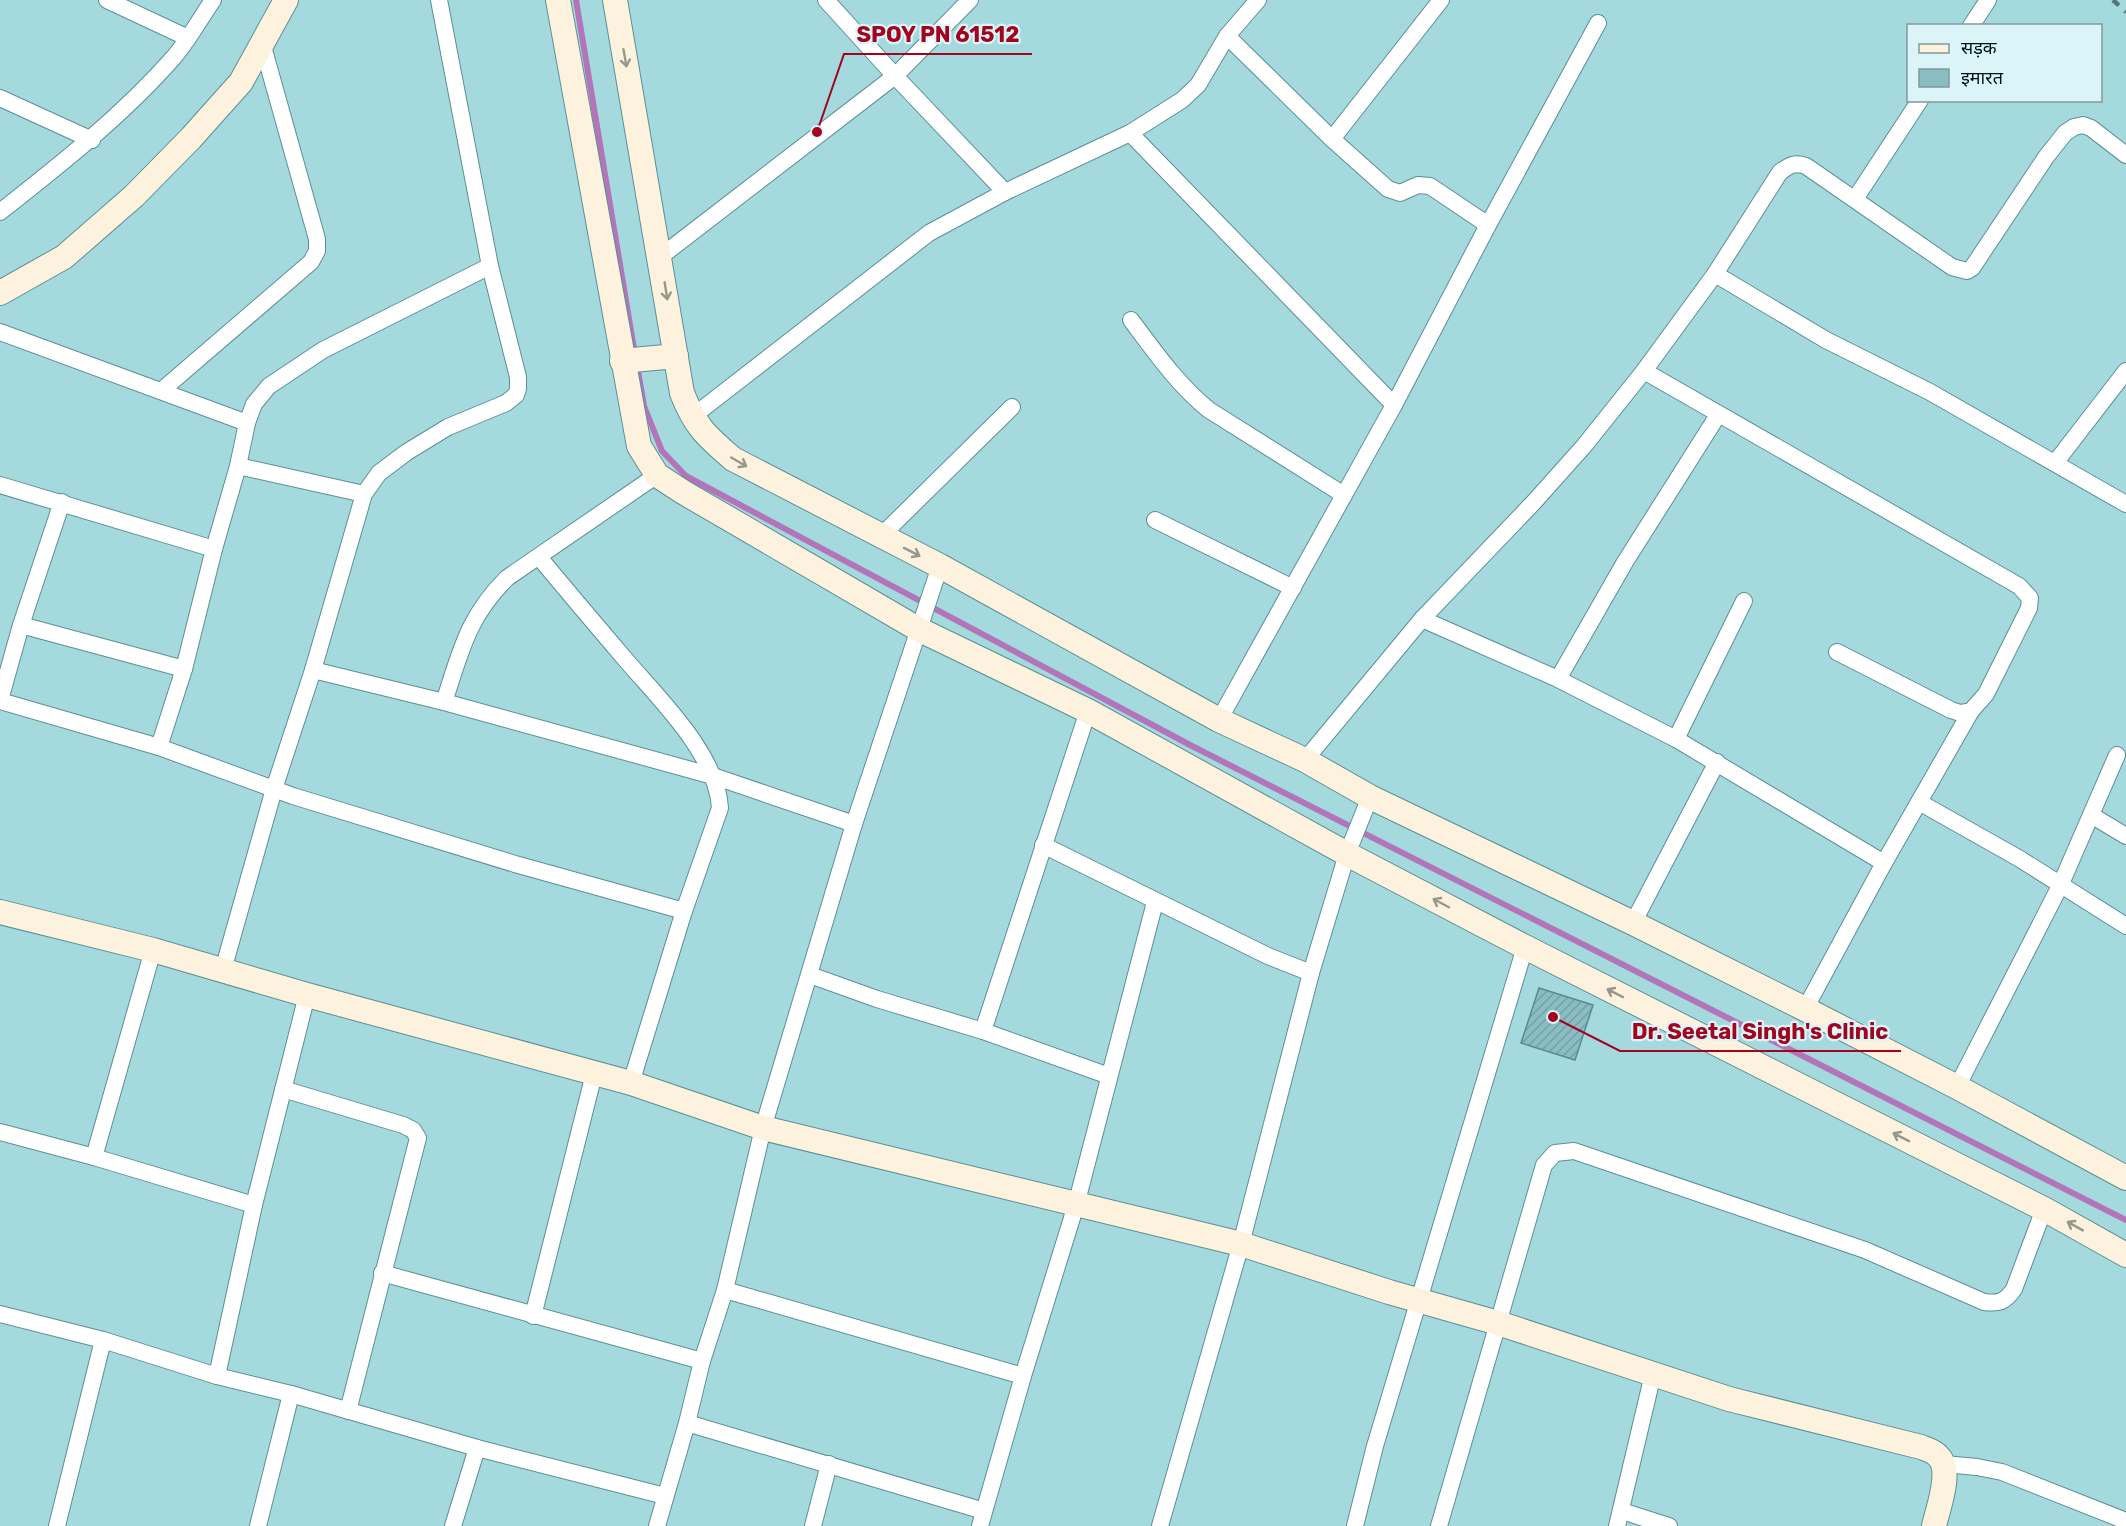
<svg xmlns="http://www.w3.org/2000/svg" width="2126" height="1526" viewBox="0 0 2126 1526" font-family="Rubik,'Noto Sans Devanagari',sans-serif">
  <defs>
    <pattern id="building-hatch" width="6" height="6" patternUnits="userSpaceOnUse" patternTransform="scale(1.5)"><rect width="6" height="6" fill="#89bdc2"/><path d="M-1 1l2-2M0 6l6-6M5 7l2-2" fill="none" stroke="#74a1a6"/></pattern>
  </defs>
  <rect width="100%" height="100%" fill="#a4d9de"/>
  <g fill="none" stroke-linecap="round" stroke-linejoin="round">
    <g stroke="#b375b9" stroke-width="6">
      <polyline points="576,0 635,355"/>
      <polyline points="637,365 644,406 662,451 686,476 1192,746 2126,1220"/>
    </g>
  </g>
  <polygon fill="url(#building-hatch)" stroke="#588a8f" stroke-width="1.5" points="1539,988 1593,1005 1575,1060 1521,1043"/>
  <g fill="none" stroke-linecap="round" stroke-linejoin="round">
    <g stroke="#5d8f94" stroke-width="18">
      <g id="street">
        <polyline points="107,0 188,38"/>
        <polyline points="826,0 895,76 1005,192"/>
        <polyline points="1971,26 1988,0"/>
        <polyline points="1227,36 1332,139 1388,189 1400,193 1418,185 1430,186 1488,225"/>
        <polyline points="0,98 92,140"/>
        <polyline points="1130,133 1394,405"/>
        <polyline points="1332,139 1441,0"/>
        <polyline points="1855,199 1920,100"/>
        <path d="M0,212C61,164 122,116 174,57C189,39 200,19 213,0"/>
        <polyline points="660,257 895,76 970,0"/>
        <polyline points="1715,274 1826,340 1930,392 2126,504"/>
        <path d="M1131,320C1155,352 1178,385 1209,410L1344,495"/>
        <polyline points="0,332 247,423"/>
        <polyline points="1644,371 2019,586 2030,598 2029,608 1986,694 1971,711 1960,713 1951,710 1837,652"/>
        <polyline points="161,391 311,262 317,251 317,239 262,43"/>
        <polyline points="692,417 929,233 1005,192 1130,133 1182,100 1198,85 1227,36 1258,0"/>
        <polyline points="2055,463 2126,371"/>
        <polyline points="238,466 364,494"/>
        <polyline points="0,485 214,549"/>
        <polyline points="62,502 21,625 184,669"/>
        <polyline points="1155,520 1293,588"/>
        <polyline points="881,536 1012,407"/>
        <path d="M539,557C567,591 596,625 625,659C659,699 717,754 720,808L684,911L631,1083"/>
        <polyline points="1422,619 1558,679 1676,739 1884,863"/>
        <polyline points="313,670 444,702 713,776 854,824"/>
        <polyline points="1558,679 1625,562 1718,415"/>
        <polyline points="0,700 21,625"/>
        <polyline points="0,701 159,747 293,796 515,864 684,911"/>
        <path d="M444,702C461,651 467,618 507,578L657,475"/>
        <polyline points="1219,720 1394,405 1488,225 1598,23"/>
        <polyline points="1676,739 1744,601"/>
        <polyline points="159,747 184,669 214,549 238,466 247,423 254,404 269,386 323,350 490,266 439,0"/>
        <path d="M1305,760L1422,619L1534,502L1584,446L1644,371L1715,274L1780,172C1790,165 1794,162 1806,166L1952,267L1967,271L1972,268L2046,157L2065,133L2074,127L2083,125L2091,128L2126,155"/>
        <polyline points="1919,802 2020,859 2126,926"/>
        <polyline points="2091,815 2126,836"/>
        <polyline points="1043,845 1268,956 1311,973"/>
        <polyline points="1633,923 1717,762"/>
        <polyline points="223,970 274,789 313,670 364,494 379,473 407,452 448,427 506,403 516,395 518,389 518,377 490,266"/>
        <polyline points="810,975 877,999 983,1031 1109,1076"/>
        <polyline points="1805,1009 1884,863 1971,711"/>
        <polyline points="983,1031 1088,711"/>
        <polyline points="1957,1087 2060,886 2117,755"/>
        <polyline points="283,1089 403,1125 413,1130 418,1138 348,1411"/>
        <polyline points="0,1132 94,1157 254,1205"/>
        <polyline points="94,1157 153,950"/>
        <polyline points="382,1273 702,1361"/>
        <polyline points="725,1290 1023,1376"/>
        <polyline points="0,1314 103,1340 217,1376 291,1394 477,1448 665,1496"/>
        <polyline points="533,1316 594,1074"/>
        <polyline points="217,1376 254,1205 307,995"/>
        <polyline points="687,1423 984,1511"/>
        <polyline points="1944,1464 1977,1467 2002,1472 2126,1521"/>
        <polyline points="1622,1511 1669,1526"/>
        <polyline points="57,1526 103,1340"/>
        <polyline points="258,1526 291,1394"/>
        <polyline points="453,1526 477,1448"/>
        <polyline points="657,1526 687,1423 702,1361 725,1290 763,1128 854,824 940,566"/>
        <polyline points="813,1526 829,1464"/>
        <polyline points="980,1526 1023,1376 1076,1205 1155,902"/>
        <polyline points="1160,1526 1241,1244 1311,973 1347,854 1370,797"/>
        <polyline points="1355,1526 1375,1446 1525,947"/>
        <path d="M1439,1526L1544,1165L1555,1153L1574,1151L1865,1250L1984,1302C1999,1304 2005,1302 2014,1289L2044,1209"/>
        <polyline points="1617,1526 1653,1374"/>
      </g>
    </g>
    <g stroke="#5d8f94" stroke-width="26">
      <g id="secondary">
        <polyline points="558,0 639,446 657,475 683,492 918,629 1088,711 1347,854 1525,947 2044,1209 2126,1255"/>
        <path d="M615,0L682,393C695,426 706,436 733,459L940,566L1219,720L1305,760L1370,797L1633,923L1805,1009L1957,1087L2126,1178"/>
        <polyline points="0,293 64,257 134,196 191,138 241,82 286,0"/>
        <polyline points="622,361 676,356"/>
        <path d="M0,912L153,950L307,995L631,1083L763,1128L1241,1244L1389,1292L1498,1323L1729,1399L1921,1447C1926,1449 1934,1451 1938,1456C1953,1470 1938,1508 1934,1526"/>
      </g>
    </g>
    <use href="#street" stroke="#fff" stroke-width="16"/>
    <use href="#secondary" stroke="#fcf2dd" stroke-width="24"/>
    <polyline stroke="#53767a" stroke-width="4.5" stroke-dasharray="8 8" stroke-linecap="butt" points="2113,0 2126,12"/>
  </g>
  <defs><path id="oneway-shaft" d="M-6 0H5M1.5-3L5.5 0L1.5 3" fill="none" stroke-width="1.6" stroke-linecap="round" stroke-linejoin="round" transform="scale(1.5)"/></defs>
  <g stroke="#97988c">
    <use href="#oneway-shaft" transform="translate(625 58) rotate(80)"/>
    <use href="#oneway-shaft" transform="translate(666 291) rotate(81)"/>
    <use href="#oneway-shaft" transform="translate(739 462) rotate(30)"/>
    <use href="#oneway-shaft" transform="translate(912 552) rotate(27)"/>
    <use href="#oneway-shaft" transform="translate(1441 903) rotate(-152)"/>
    <use href="#oneway-shaft" transform="translate(1615 993) rotate(-153)"/>
    <use href="#oneway-shaft" transform="translate(1901 1137) rotate(-153)"/>
    <use href="#oneway-shaft" transform="translate(2075 1226) rotate(-151)"/>
  </g>
  <path fill="none" stroke="#a2031e" stroke-width="2" d="M817 132L844 54H1032M1553 1017L1620 1051H1901"/>
  <g fill="#a2031e" stroke="#daf4f7" stroke-width="2">
    <circle cx="817" cy="132" r="6"/>
    <circle cx="1553" cy="1017" r="6"/>
  </g>
  <g font-size="22" text-anchor="middle" font-weight="bold" fill="#a2031e" stroke="#daf4f7" stroke-width="4.5" stroke-linejoin="round" paint-order="stroke">
    <text x="938" y="42">SPOY PN 61512</text>
    <text x="1760" y="1039">Dr. Seetal Singh's Clinic</text>
  </g>
  <rect x="1907" y="24" width="195" height="78" fill="#daf4f7" stroke="#83999c" stroke-width="1.5"/>
  <rect x="1919" y="44" width="30" height="9" fill="#fcf2dd" stroke="#83999c" stroke-width="1.5"/>
  <text x="1961" y="54" font-size="18" fill="#001113">सड़क</text>
  <rect x="1919" y="69" width="30" height="18" fill="#89bdc2" stroke="#83999c" stroke-width="1.5"/>
  <text x="1961" y="84" font-size="18" fill="#001113">इमारत</text>
</svg>
